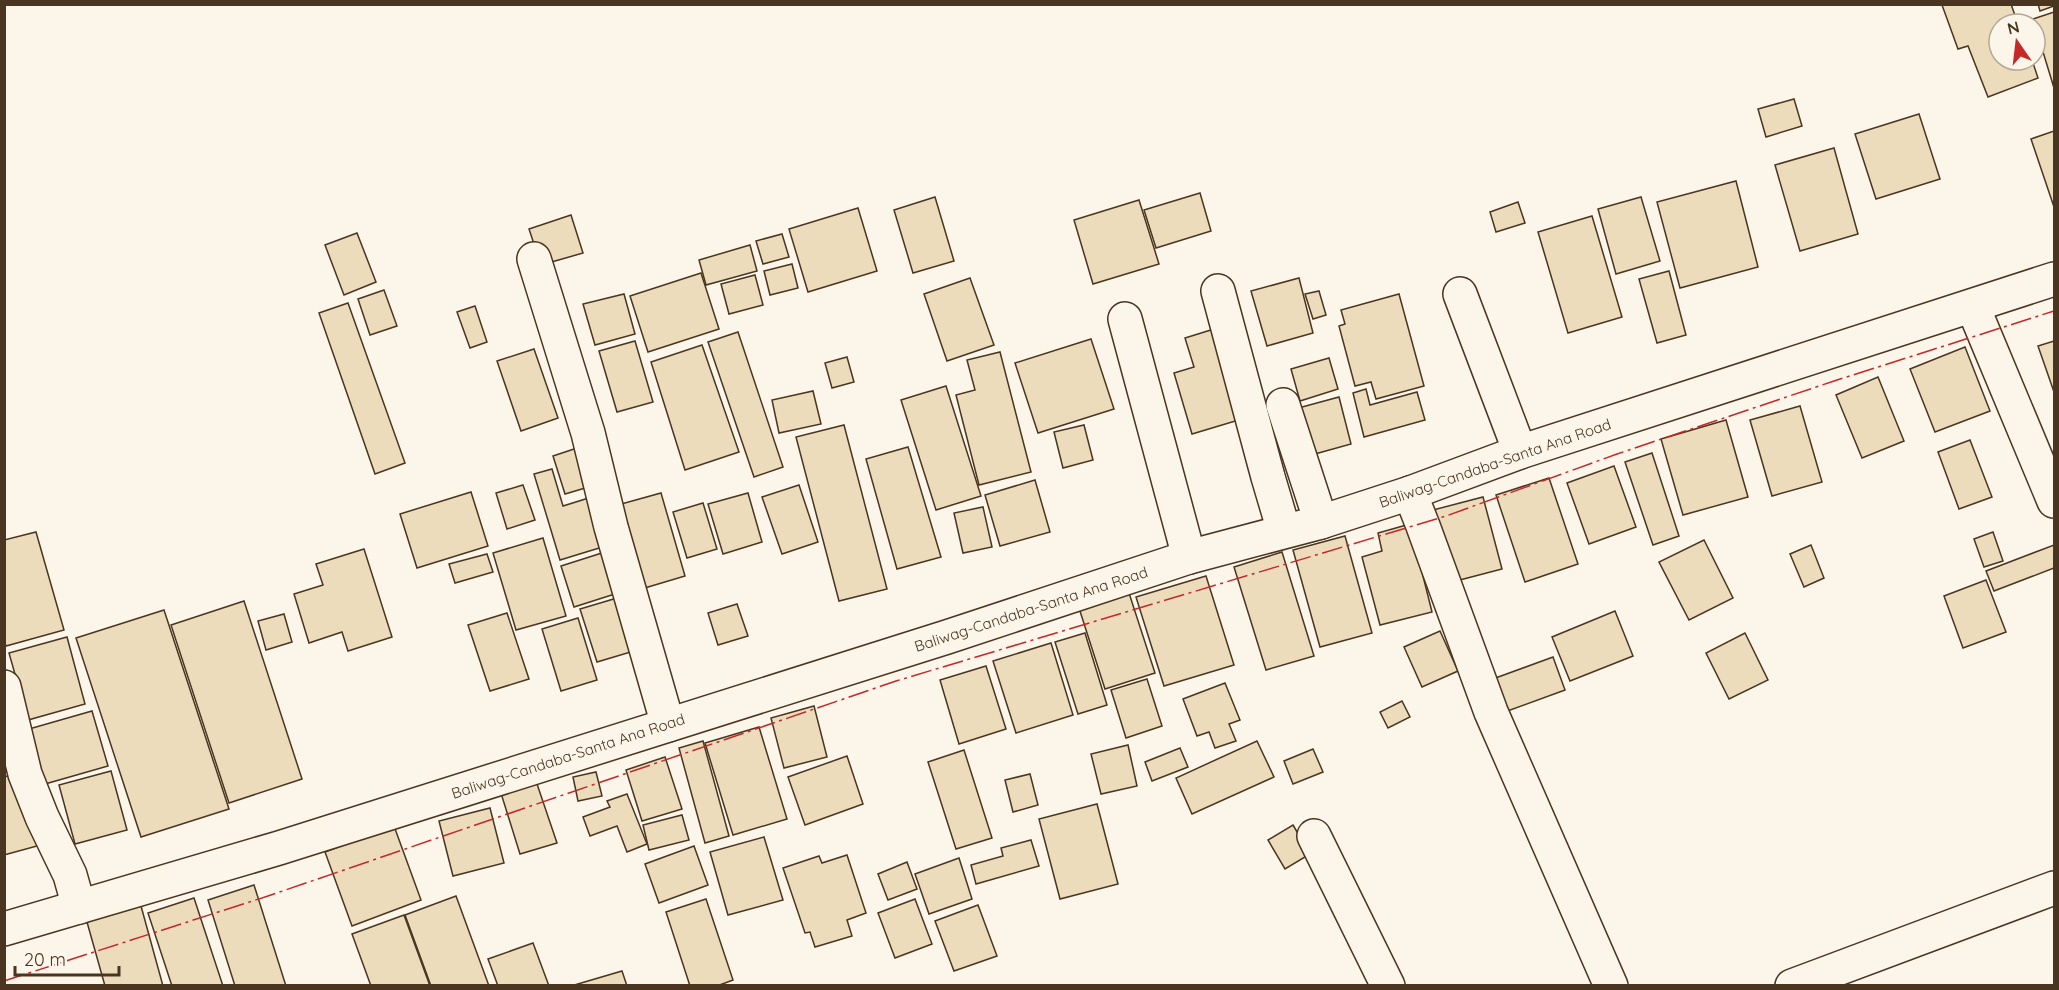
<svg xmlns="http://www.w3.org/2000/svg" width="2059" height="990" viewBox="0 0 2059 990" font-family="Quicksand,sans-serif">
  <rect width="100%" height="100%" fill="#fbf6e9"/>
  <g fill="#ecdcbc" stroke="#4a3520" stroke-width="1.5">
    <polygon points="1945,4 2011,4 2018,24 1999,24 1999,60 2032,60 2038,78 1988,97 1968,46 1958,49 1942,5"/>
    <polygon points="2038,4 2054,4 2054,6 2040,11"/>
    <polygon points="2054,12 2054,88 2033,19"/>
    <polygon points="1794,99 1802,126 1766,137 1758,109"/>
    <polygon points="1919,114 1940,179 1876,199 1855,134"/>
    <polygon points="2054,131 2054,207 2031,139"/>
    <polygon points="1834,148 1858,234 1800,251 1775,165"/>
    <polygon points="1736,181 1758,267 1680,288 1657,202"/>
    <polygon points="1200,193 1211,231 1156,248 1144,210"/>
    <polygon points="935,197 954,261 913,273 894,210"/>
    <polygon points="1641,197 1660,261 1616,274 1598,209"/>
    <polygon points="1139,200 1159,264 1093,284 1074,220"/>
    <polygon points="1518,202 1525,223 1496,232 1490,212"/>
    <polygon points="858,208 877,271 808,292 789,229"/>
    <polygon points="571,215 583,253 541,265 529,229"/>
    <polygon points="1592,216 1622,317 1568,333 1538,232"/>
    <polygon points="357,233 376,282 344,295 325,245"/>
    <polygon points="782,234 789,257 763,264 756,241"/>
    <polygon points="750,245 757,271 706,285 699,260"/>
    <polygon points="792,264 798,288 770,295 764,271"/>
    <polygon points="1669,271 1686,335 1657,343 1639,279"/>
    <polygon points="701,273 719,329 648,352 630,296"/>
    <polygon points="755,275 763,305 729,314 721,284"/>
    <polygon points="970,278 994,345 947,361 924,294"/>
    <polygon points="1299,278 1313,333 1267,346 1251,291"/>
    <polygon points="384,290 397,326 370,335 358,299"/>
    <polygon points="1319,291 1326,315 1313,319 1305,294"/>
    <polygon points="624,294 635,334 595,345 583,304"/>
    <polygon points="1399,294 1424,386 1376,399 1371,382 1355,386 1339,326 1345,324 1341,310"/>
    <polygon points="348,303 405,463 375,474 319,313"/>
    <polygon points="475,306 487,342 470,348 457,312"/>
    <polygon points="1214,329 1242,419 1192,434 1174,373 1194,367 1185,338"/>
    <polygon points="738,332 783,467 754,477 708,342"/>
    <polygon points="1091,339 1114,409 1038,433 1015,363"/>
    <polygon points="635,341 653,402 617,412 599,351"/>
    <polygon points="2054,341 2054,392 2038,346"/>
    <polygon points="702,345 739,452 685,470 651,362"/>
    <polygon points="1965,347 1990,411 1935,432 1910,369"/>
    <polygon points="534,349 558,418 521,431 497,361"/>
    <polygon points="1000,352 1031,472 979,485 956,395 975,390 967,360"/>
    <polygon points="847,357 854,382 832,388 825,363"/>
    <polygon points="1329,358 1338,389 1300,401 1291,369"/>
    <polygon points="1878,377 1904,441 1862,458 1836,395"/>
    <polygon points="946,386 981,496 936,510 901,400"/>
    <polygon points="1366,389 1370,405 1417,392 1425,420 1364,437 1353,393"/>
    <polygon points="813,391 821,424 779,433 772,400"/>
    <polygon points="1339,397 1351,444 1304,457 1291,410"/>
    <polygon points="1800,406 1822,482 1772,496 1750,420"/>
    <polygon points="1726,420 1748,497 1683,515 1661,439"/>
    <polygon points="844,425 887,589 839,601 796,437"/>
    <polygon points="1084,425 1093,460 1063,468 1054,432"/>
    <polygon points="1970,440 1992,497 1959,509 1938,452"/>
    <polygon points="580,447 592,486 565,494 553,456"/>
    <polygon points="908,447 941,557 897,569 866,459"/>
    <polygon points="1652,453 1679,536 1653,545 1625,462"/>
    <polygon points="1614,466 1636,527 1589,544 1567,483"/>
    <polygon points="552,469 563,506 595,496 609,545 560,560 534,474"/>
    <polygon points="1549,478 1578,564 1525,582 1496,495"/>
    <polygon points="1035,480 1050,532 1000,546 985,495"/>
    <polygon points="523,485 535,520 507,529 496,493"/>
    <polygon points="799,485 818,542 782,554 762,497"/>
    <polygon points="471,492 488,546 417,568 400,514"/>
    <polygon points="661,493 685,576 638,590 614,506"/>
    <polygon points="748,493 762,542 723,554 708,504"/>
    <polygon points="1483,497 1502,569 1452,582 1433,510"/>
    <polygon points="703,503 717,549 687,558 673,512"/>
    <polygon points="983,507 992,547 963,553 954,513"/>
    <polygon points="1410,524 1432,612 1380,625 1362,557 1382,551 1378,533"/>
    <polygon points="36,532 64,630 6,646 4,640 4,540"/>
    <polygon points="1993,532 2003,561 1984,567 1974,539"/>
    <polygon points="1345,536 1372,633 1320,647 1293,550"/>
    <polygon points="543,538 566,616 516,630 493,553"/>
    <polygon points="1704,540 1733,598 1689,620 1659,562"/>
    <polygon points="1811,545 1824,578 1804,587 1790,554"/>
    <polygon points="2054,545 2054,568 1994,591 1986,571"/>
    <polygon points="364,549 392,637 348,651 342,632 309,643 294,594 323,585 316,564"/>
    <polygon points="605,552 618,593 574,607 561,566"/>
    <polygon points="1282,552 1314,656 1266,670 1234,567"/>
    <polygon points="487,554 493,572 455,583 449,564"/>
    <polygon points="1206,576 1234,665 1164,686 1136,597"/>
    <polygon points="1986,580 2006,632 1963,648 1944,596"/>
    <polygon points="1129,593 1155,673 1105,689 1079,608"/>
    <polygon points="617,598 634,651 597,662 580,609"/>
    <polygon points="244,601 302,779 229,803 171,625"/>
    <polygon points="737,604 748,636 718,645 708,613"/>
    <polygon points="164,610 229,809 141,837 76,638"/>
    <polygon points="1615,611 1633,656 1570,681 1552,637"/>
    <polygon points="507,613 529,679 490,691 468,625"/>
    <polygon points="284,614 292,642 266,650 258,621"/>
    <polygon points="578,618 597,680 561,691 542,629"/>
    <polygon points="1440,631 1458,671 1422,687 1404,647"/>
    <polygon points="1085,633 1107,705 1078,714 1055,642"/>
    <polygon points="1745,633 1768,680 1729,699 1706,653"/>
    <polygon points="67,637 85,704 28,720 9,653"/>
    <polygon points="1051,643 1073,715 1016,733 993,661"/>
    <polygon points="1553,657 1565,690 1502,713 1490,680"/>
    <polygon points="986,666 1006,729 959,744 940,680"/>
    <polygon points="1147,679 1162,726 1126,738 1111,690"/>
    <polygon points="1225,683 1240,720 1229,724 1236,741 1215,748 1209,732 1197,736 1183,699"/>
    <polygon points="1402,701 1410,717 1388,728 1380,712"/>
    <polygon points="814,706 827,757 784,768 771,718"/>
    <polygon points="92,711 108,766 38,786 22,731"/>
    <polygon points="759,727 787,819 733,835 705,743"/>
    <polygon points="703,741 729,836 705,843 679,748"/>
    <polygon points="1257,741 1274,777 1192,814 1176,778"/>
    <polygon points="1128,745 1137,786 1101,794 1091,754"/>
    <polygon points="1180,748 1188,767 1152,781 1145,762"/>
    <polygon points="1313,749 1323,772 1293,784 1284,761"/>
    <polygon points="964,750 992,838 956,849 928,762"/>
    <polygon points="847,756 863,804 805,825 788,777"/>
    <polygon points="665,757 682,809 642,821 626,770"/>
    <polygon points="111,771 127,830 75,844 59,785"/>
    <polygon points="596,772 602,796 578,801 573,777"/>
    <polygon points="17,773 37,846 4,855 4,777"/>
    <polygon points="1030,774 1038,805 1013,812 1005,780"/>
    <polygon points="535,778 557,843 520,854 500,790"/>
    <polygon points="627,794 647,844 627,852 617,826 590,836 583,817 610,807 607,801"/>
    <polygon points="1097,804 1118,884 1060,899 1039,819"/>
    <polygon points="490,808 504,863 453,876 439,821"/>
    <polygon points="682,815 689,840 649,850 643,825"/>
    <polygon points="1293,825 1310,854 1285,869 1268,840"/>
    <polygon points="394,826 421,900 352,926 325,852"/>
    <polygon points="764,837 783,900 728,915 710,852"/>
    <polygon points="1031,840 1039,866 976,884 971,865 1003,856 1001,848"/>
    <polygon points="694,846 708,885 659,903 645,864"/>
    <polygon points="847,855 866,913 847,920 852,936 815,947 810,932 805,933 783,868 819,856 822,863"/>
    <polygon points="959,858 972,899 929,914 915,874"/>
    <polygon points="907,862 917,889 888,900 878,874"/>
    <polygon points="254,885 286,986 235,986 208,900"/>
    <polygon points="456,896 489,986 431,986 405,915"/>
    <polygon points="194,898 223,986 172,986 148,913"/>
    <polygon points="706,899 733,980 717,986 690,986 666,912"/>
    <polygon points="915,899 932,944 895,958 878,913"/>
    <polygon points="978,905 997,956 954,971 935,921"/>
    <polygon points="141,906 163,986 105,986 87,922"/>
    <polygon points="404,915 430,986 371,986 352,934"/>
    <polygon points="533,943 549,986 498,986 488,959"/>
    <polygon points="622,971 627,986 571,986"/>
  </g>
  <g fill="none" stroke-linecap="round" stroke-linejoin="round">
    <g stroke="#4a3520" stroke-width="36">
      <g id="minor">
        <polyline points="534,259 588,433 611,527 668,725"/>
        <polyline points="1218,291 1268,477 1284,531"/>
        <polyline points="1460,294 1520,452"/>
        <polyline points="1973,307 2054,501"/>
        <polyline points="1125,319 1189,557"/>
        <polyline points="1283,405 1321,522"/>
        <polyline points="1410,493 1423,526 1491,712 1611,986"/>
        <polyline points="4,687 25,774 42,817 70,875 79,907"/>
        <polyline points="1314,836 1388,986"/>
        <polyline points="1792,986 2054,888"/>
      </g>
    </g>
    <g stroke="#4a3520" stroke-width="36">
      <polyline id="major" points="4,929 279,848 947,637 1189,557 1321,522 1410,493 1520,452 2054,279"/>
    </g>
    <use href="#minor" stroke="#fbf6e9" stroke-width="33"/>
    <use href="#major" stroke="#fbf6e9" stroke-width="33"/>
    <polyline stroke="#c62828" stroke-width="1.5" stroke-dasharray="21 4.5 3 4.5" stroke-linecap="butt" points="4,981 268,896 896,681 1446,516 1617,454 1834,381 2054,311"/>
  </g>
  <g text-anchor="middle" dominant-baseline="central" stroke-width="4.5" stroke-linejoin="round" paint-order="stroke">
    <g font-size="15" fill="#4a3520" stroke="#fbf6e9">
      <text transform="translate(1495 463) rotate(-19)">Baliwag-Candaba-Santa Ana Road</text>
      <text transform="translate(1031 609) rotate(-18)">Baliwag-Candaba-Santa Ana Road</text>
      <text transform="translate(568 756) rotate(-18)">Baliwag-Candaba-Santa Ana Road</text>
    </g>
  </g>
  <rect width="2059" height="990" fill="none" stroke="#4a3520" stroke-width="12"/>
  <g transform="translate(2017 42) rotate(346)"><circle r="28" fill="#fbf6e9" stroke="#b4a999" stroke-width="1.5"/>
  <path d="M0-4.5L10 22L0 15L-10 22Z" fill="#c62828"/>
  <text y="-9" font-size="16" font-weight="bold" text-anchor="middle" fill="#4a3520">N</text>
  </g>
  <path d="M15 966v9h104v-9" fill="none" stroke="#4a3520" stroke-width="3"/>
  <text x="24" y="966" font-size="18" fill="#4a3520" stroke="#fbf6e9" stroke-width="4.5" paint-order="stroke">20 m</text>
</svg>
